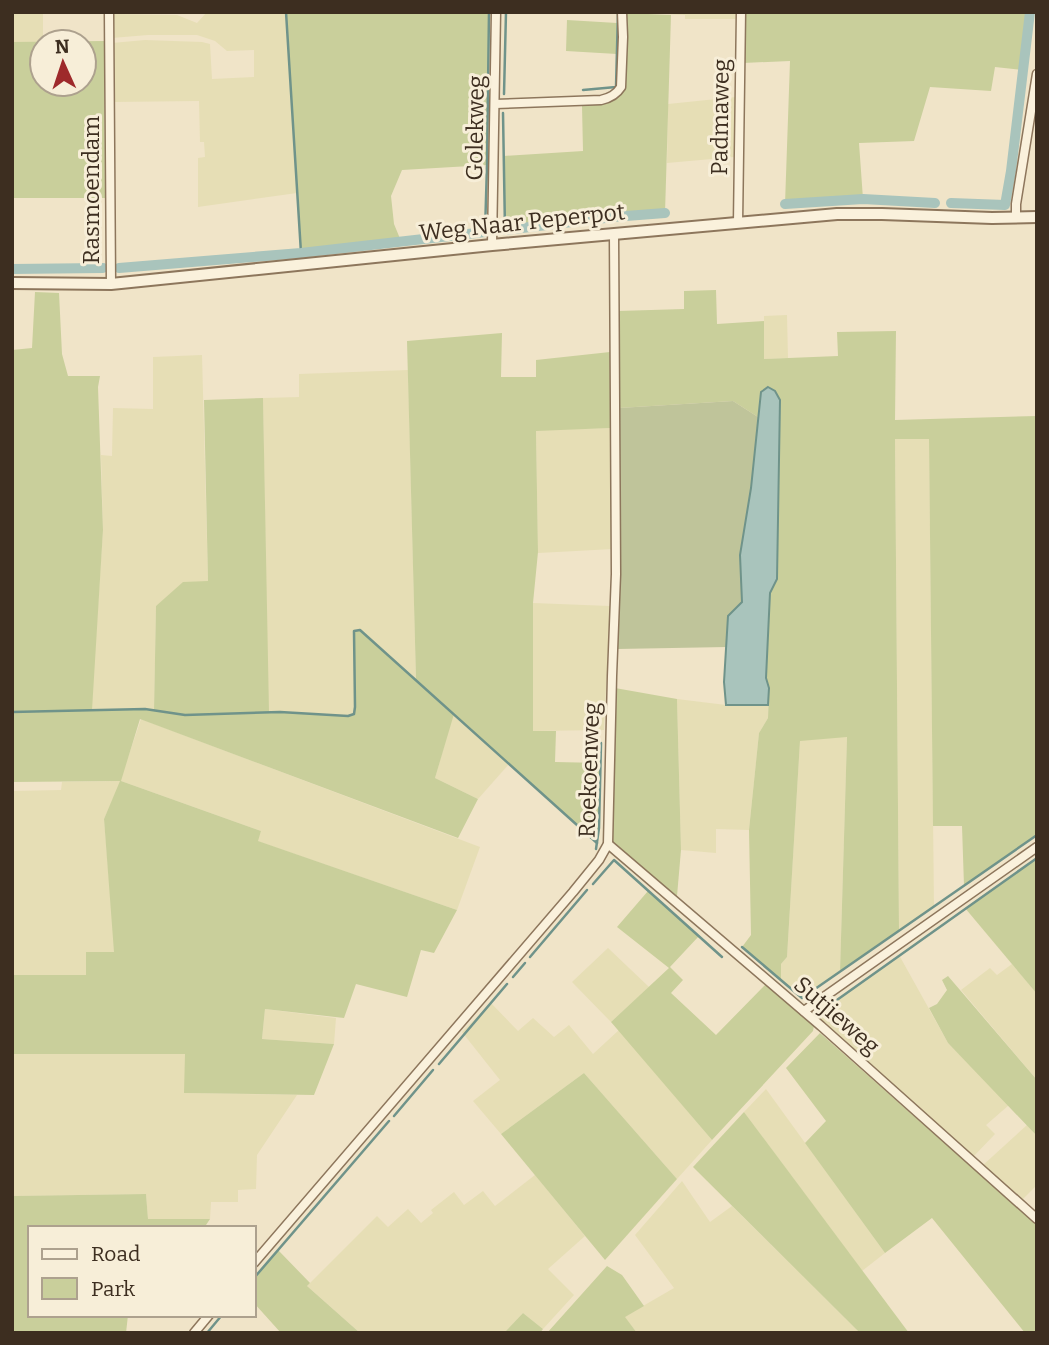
<svg xmlns="http://www.w3.org/2000/svg" width="1049" height="1345" viewBox="0 0 1049 1345" font-family="Bitter,serif">
  <rect width="100%" height="100%" fill="#f0e4c8"/>
  <g fill="#e6deb5">
    <rect x="12" y="12" width="31" height="30"/>
    <polygon points="207,12 286,12 297,193 198,207 198,158 205,157 204,142 200,142 199,101 113,102 112,43 145,40 202,42 210,44 212,79 254,77 254,50 227,51 215,41 197,35 148,35 112,38 112,14 177,15 197,23"/>
    <polygon points="625,12 738,12 738,19 685,19 685,15"/>
    <polygon points="736,97 734,157 667,163 668,104"/>
    <polygon points="787,315 788,358 764,359 764,316"/>
    <polygon points="202,355 208,581 156,606 154,710 145,709 91,710 103,530 101,455 112,456 113,408 153,409 153,357"/>
    <polygon points="408,370 416,681 360,631 355,631 354,714 348,716 268,712 263,398 299,397 299,374"/>
    <polygon points="610,428 613,549 538,553 536,430"/>
    <polygon points="929,438 934,907 899,931 895,439"/>
    <polygon points="533,603 610,606 604,730 533,731"/>
    <polygon points="677,699 726,705 768,705 768,718 759,733 749,830 716,829 716,853 681,850"/>
    <polygon points="453,714 509,764 478,799 435,778"/>
    <polygon points="141,719 480,847 457,910 257,841 261,831 121,781 104,819 115,953 87,975 12,975 12,791 61,790 62,782 120,781"/>
    <polygon points="847,736 840,972 802,998 781,981 781,964 787,957 800,740"/>
    <polygon points="608,948 649,987 611,1022 572,982"/>
    <polygon points="899,955 948,1043 1009,1105 986,1125 995,1134 972,1158 814,1017"/>
    <polygon points="1012,964 1037,994 1037,1080 961,990 990,968 997,975"/>
    <polygon points="491,1003 518,1031 533,1018 554,1037 569,1025 593,1054 619,1030 712,1140 677,1179 584,1073 501,1134 473,1101 500,1080 462,1032"/>
    <polygon points="265,1009 336,1018 334,1044 262,1039"/>
    <polygon points="12,1054 185,1054 185,1093 297,1095 257,1155 256,1189 238,1190 238,1202 211,1202 210,1219 148,1219 146,1194 12,1196"/>
    <polygon points="766,1089 885,1253 862,1271 744,1112"/>
    <polygon points="1027,1125 1037,1136 1037,1185 1021,1201 982,1166"/>
    <polygon points="535,1175 585,1236 548,1269 574,1295 543,1329 523,1313 504,1333 360,1333 307,1286 377,1216 388,1227 408,1209 421,1223 433,1213 431,1210 454,1192 464,1205 483,1191 495,1206"/>
    <polygon points="682,1181 710,1222 732,1206 860,1333 637,1333 624,1317 674,1288 635,1235"/>
  </g>
  <g fill="#c9cf9b" fill-rule="evenodd">
    <polygon points="286,12 489,12 487,165 402,170 391,196 394,224 401,241 301,253"/>
    <polygon points="744,12 1030,12 1022,70 995,67 991,91 930,87 914,141 859,143 863,199 785,204 790,61 743,63"/>
    <path d="M625,13L671,15L665,213L613,217L505,230L504,156L583,151L582,106C596,104 607,103 619,95Z"/>
    <polygon points="567,20 617,23 617,54 566,51"/>
    <path d="M104,41L105,198H12V42ZM42,42H84V84H42Z"/>
    <polygon points="716,290 717,324 764,321 764,359 838,356 837,332 896,331 895,420 1037,416 1037,835 964,886 962,826 933,826 929,439 895,439 899,931 840,972 847,737 800,741 787,957 781,964 781,981 742,947 751,935 749,830 759,733 768,718 769,688 766,678 770,593 777,579 761,391 758,417 733,401 619,408 618,311 684,309 684,291"/>
    <polygon points="35,292 59,293 62,354 68,376 100,376 98,387 103,530 92,710 154,710 156,606 183,582 208,581 204,400 263,398 269,712 348,716 354,714 355,707 354,631 360,630 416,679 407,341 502,333 501,377 536,377 536,360 610,352 610,428 536,431 538,552 533,603 533,731 556,731 555,762 601,763 599,828 597,843 454,714 435,778 478,799 458,838 140,719 121,781 261,831 258,841 457,910 434,953 421,950 407,997 356,984 344,1018 265,1009 262,1039 334,1044 314,1095 184,1093 185,1054 12,1054 12,975 86,975 86,952 114,952 104,819 120,781 12,782 12,350 32,348"/>
    <polygon points="615,688 677,699 681,850 677,896 612,843"/>
    <polygon points="1037,858 1037,994 965,908"/>
    <polygon points="648,891 699,936 670,967 683,980 671,993 716,1035 766,984 814,1026 813,1031 712,1140 611,1022 669,968 617,927"/>
    <polygon points="948,976 1037,1080 1037,1136 948,1043 929,1008 937,1004 947,990 942,980"/>
    <polygon points="820,1033 1037,1225 1037,1333 1025,1333 932,1218 885,1253 805,1143 826,1121 786,1068"/>
    <polygon points="584,1073 677,1179 605,1260 501,1134"/>
    <polygon points="744,1112 909,1333 860,1333 693,1167"/>
    <polygon points="146,1194 148,1219 210,1219 204,1228 30,1228 30,1315 128,1315 126,1333 12,1333 12,1196"/>
    <polygon points="278,1250 310,1283 307,1286 360,1333 281,1333 254,1303 254,1278"/>
    <polygon points="607,1266 622,1275 644,1306 625,1317 637,1333 547,1333"/>
    <polygon points="523,1313 543,1329 540,1333 504,1333"/>
  </g>
  <polygon fill="#bfc49a" points="733,401 758,417 751,488 740,555 742,602 728,616 727,647 617,649 620,571 619,408"/>
  <polygon fill="#a9c4bc" stroke="#6f938a" stroke-width="2" points="768,387 775,391 780,400 777,579 770,593 766,678 769,688 768,705 726,705 724,682 728,616 742,602 740,555 751,488 761,392"/>
  <g fill="none" stroke-linecap="round" stroke-linejoin="round">
    <g stroke="#6f938a" stroke-width="2.5">
      <polyline points="286,12 301,253"/>
      <polyline points="583,90 616,87 618,12"/>
      <polyline points="504,94 506,12"/>
      <polyline points="503,113 505,230"/>
      <polyline points="485,232 487,165 489,12"/>
      <polyline points="12,712 145,709 185,715 280,712 348,716 354,714 355,707 354,631 360,630 597,843"/>
      <polyline points="596,849 599,828 601,743"/>
      <polyline points="593,884 614,860 722,957"/>
      <polyline points="742,947 802,998 1037,835"/>
      <polyline points="530,957 587,890"/>
      <polyline points="513,977 525,963"/>
      <polyline points="820,1012 1037,858"/>
      <polyline points="439,1064 507,984"/>
      <polyline points="394,1116 433,1070"/>
      <polyline points="254,1278 389,1121"/>
      <polyline points="207,1333 222,1315"/>
    </g>
    <g stroke="#a9c4bc" stroke-width="10">
      <polyline points="951,203 1005,205 1011,171 1030,12"/>
      <polyline points="785,204 863,199 935,203"/>
      <polyline points="505,230 613,217 665,213"/>
      <polyline points="119,268 301,253 485,232"/>
      <polyline points="12,269 103,268"/>
    </g>
    <g stroke="#8d765c" stroke-width="11">
      <g id="minor">
        <polyline points="109,12 111,284"/>
        <path d="M495,104L601,100C610,98 616,95 621,87L623,37L622,12"/>
        <polyline points="1016,218 1016,204 1037,74"/>
        <polyline points="738,223 741,12"/>
        <polyline points="492,245 496,12"/>
        <polyline points="608,844 821,1026 1037,1219"/>
        <polyline points="804,1011 1037,847"/>
        <polyline points="254,1263 573,892 599,860 608,844 612,676 616,574 614,234"/>
        <polyline points="194,1333 209,1315"/>
      </g>
    </g>
    <g stroke="#8d765c" stroke-width="14">
      <polyline id="tertiary" points="12,283 111,284 492,245 837,214 882,214 992,218 1037,217"/>
    </g>
    <use href="#minor" stroke="#faf1dc" stroke-width="8"/>
    <use href="#tertiary" stroke="#faf1dc" stroke-width="10"/>
  </g>
  <g text-anchor="middle" dominant-baseline="central" stroke-width="6" stroke-linejoin="round" paint-order="stroke">
    <g font-size="23" fill="#3d2e20" stroke="#f7eed8">
      <text transform="translate(720 117) rotate(-89)">Padmaweg</text>
      <text transform="translate(475 128) rotate(-89)">Golekweg</text>
      <text transform="translate(91 190) rotate(-90)">Rasmoendam</text>
      <text transform="translate(522 222) rotate(-6)">Weg Naar Peperpot</text>
      <text transform="translate(589 770) rotate(-88)">Roekoenweg</text>
      <text transform="translate(837 1015) rotate(41)">Sutjieweg</text>
    </g>
  </g>
  <rect width="1049" height="1345" fill="none" stroke="#3d2e20" stroke-width="28"/>
  <rect x="28" y="1226" width="228" height="91" fill="#f7eed8" stroke="#ada18e" stroke-width="2"/>
  <rect x="42" y="1249" width="35" height="10" fill="#faf1dc" stroke="#ada18e" stroke-width="2"/>
  <text x="91" y="1261" font-size="21" fill="#3d2e20">Road</text>
  <rect x="42" y="1278" width="35" height="21" fill="#c9cf9b" stroke="#ada18e" stroke-width="2"/>
  <text x="91" y="1296" font-size="21" fill="#3d2e20">Park</text>
  <g transform="translate(63 63) rotate(357)"><circle r="33" fill="#f7eed8" stroke="#ada18e" stroke-width="2"/>
  <path d="M0-5L12 26L0 18L-12 26Z" fill="#9e2a2b"/>
  <text y="-10" font-size="19" font-weight="bold" text-anchor="middle" fill="#3d2e20">N</text>
  </g>
</svg>
